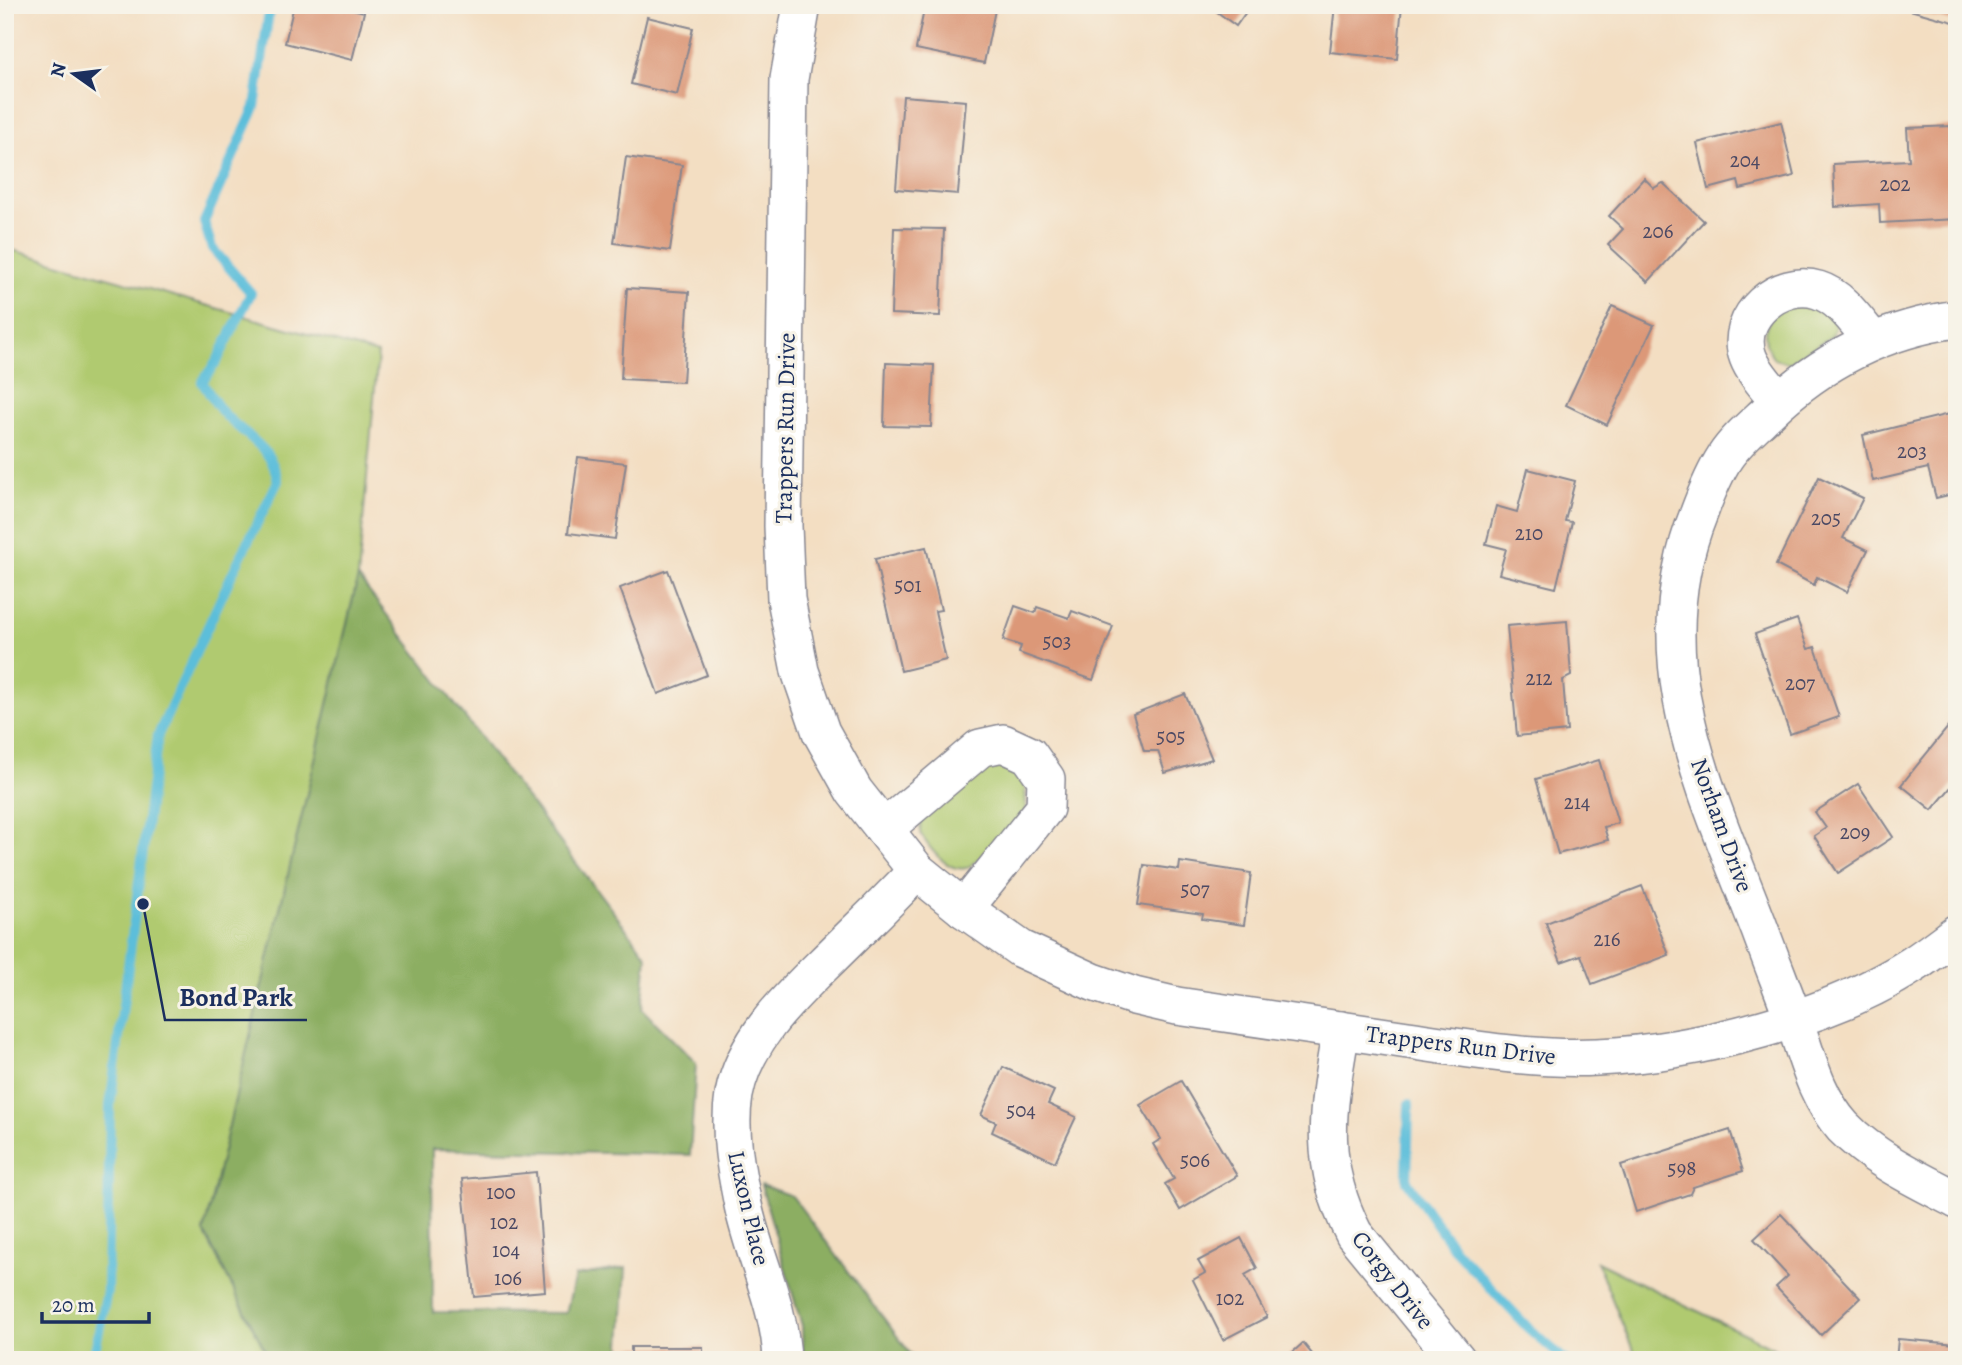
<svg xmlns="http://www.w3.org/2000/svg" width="1962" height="1365" viewBox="0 0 1962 1365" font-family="Alegreya,serif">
  <rect width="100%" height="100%" fill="#f7f3e8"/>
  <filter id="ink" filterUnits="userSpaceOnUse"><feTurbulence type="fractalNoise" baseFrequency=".0143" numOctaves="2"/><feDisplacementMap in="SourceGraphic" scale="14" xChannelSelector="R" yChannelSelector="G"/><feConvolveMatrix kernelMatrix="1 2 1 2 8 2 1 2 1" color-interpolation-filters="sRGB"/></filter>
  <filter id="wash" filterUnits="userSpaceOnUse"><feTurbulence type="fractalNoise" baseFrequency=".00686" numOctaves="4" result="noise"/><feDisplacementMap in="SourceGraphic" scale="28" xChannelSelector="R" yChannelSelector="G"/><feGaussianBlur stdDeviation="1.57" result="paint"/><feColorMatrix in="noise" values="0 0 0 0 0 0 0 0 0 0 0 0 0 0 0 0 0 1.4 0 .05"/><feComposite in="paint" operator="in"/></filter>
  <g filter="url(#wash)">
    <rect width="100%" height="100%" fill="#f3dec2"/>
    <g fill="#b0ca70" stroke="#667c67" stroke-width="2">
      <polygon points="5,248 378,354 358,577 204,1232 270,1360 5,1360"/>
      <polygon points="1816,302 1836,324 1832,336 1789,363 1774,359 1766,345 1765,331 1770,318 1785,304"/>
      <path d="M1000,766L1011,768L1025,783L1026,811C1016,821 976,865 966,868C947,873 928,846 920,833L921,818L983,767Z"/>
      <polygon points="1597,1262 1798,1360 1637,1360"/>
    </g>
    <g fill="#8cae62" stroke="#546e60" stroke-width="2">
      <polygon points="358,577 647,956 642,1009 696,1063 690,1155 432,1149 433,1312 566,1313 575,1276 626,1268 620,1360 270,1360 204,1232"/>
      <polygon points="761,1185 792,1196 915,1360 803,1360 802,1326"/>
    </g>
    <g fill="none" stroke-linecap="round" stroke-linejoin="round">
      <g stroke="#5cbeda" stroke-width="10">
        <polyline points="1409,1104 1407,1181 1454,1249 1529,1329 1565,1360"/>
        <path d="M93,1360L107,1291L110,1106L158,735L233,572L278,481C271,445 248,439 224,414C216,405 209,393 202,382L217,361L251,293L212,248L204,222L255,107L270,5"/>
      </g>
    </g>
    <g id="blocks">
      <g fill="#dc9878">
        <polygon points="294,5 336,5 364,12 352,60 285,43"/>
        <polygon points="925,5 996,5 984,63 916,49"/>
        <polygon points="1208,5 1251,5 1236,26"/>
        <polygon points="1335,5 1402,5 1397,59 1330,52"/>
        <polygon points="1895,5 1957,5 1957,23 1895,6"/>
        <polygon points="647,17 693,28 677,95 631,84"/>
        <polygon points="903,96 966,101 958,194 896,189"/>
        <polygon points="1781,122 1794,176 1740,189 1738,181 1708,189 1697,143"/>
        <polygon points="1952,126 1957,219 1880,223 1879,204 1835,207 1833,164 1909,160 1907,128"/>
        <polygon points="626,157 682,165 670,251 614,243"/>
        <polygon points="1644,178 1654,188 1663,183 1704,221 1648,282 1608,245 1623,229 1609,216"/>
        <polygon points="894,228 944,229 940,316 891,314"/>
        <polygon points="627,288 689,292 683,382 621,379"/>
        <polygon points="1612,306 1654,325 1607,425 1566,405"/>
        <polygon points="886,363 934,365 931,427 884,426"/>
        <polygon points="1957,412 1957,493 1936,498 1928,468 1873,481 1863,435"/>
        <polygon points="578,457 626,463 615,539 568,533"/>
        <polygon points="1528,469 1575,481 1565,521 1572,522 1556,588 1499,574 1506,549 1486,544 1496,506 1517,512"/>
        <polygon points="1819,477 1863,498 1843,538 1868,550 1847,592 1817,577 1814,585 1776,565"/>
        <polygon points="926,547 941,610 935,611 946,660 901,671 875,559"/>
        <polygon points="668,570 707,675 658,694 620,588"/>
        <polygon points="1015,606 1035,613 1037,607 1069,618 1072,611 1113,626 1093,680 1019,653 1021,646 1003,640"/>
        <polygon points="1797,619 1808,649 1815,647 1839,717 1790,734 1755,634"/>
        <polygon points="1567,621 1571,676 1563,680 1567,731 1517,736 1507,626"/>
        <polygon points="1185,694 1212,759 1165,773 1158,751 1144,751 1133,714"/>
        <polygon points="1957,716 1957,780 1932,810 1901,785"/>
        <polygon points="1599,760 1618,823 1604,827 1608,840 1558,854 1536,779"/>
        <polygon points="1858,784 1893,837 1838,873 1814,836 1826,828 1815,812"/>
        <polygon points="1180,862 1251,873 1244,925 1202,919 1203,914 1138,905 1144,865 1179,870"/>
        <polygon points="1642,886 1669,955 1592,984 1581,955 1561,962 1546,923"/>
        <polygon points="1003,1067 1054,1091 1048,1104 1076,1117 1055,1162 992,1132 996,1122 981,1115"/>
        <polygon points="1181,1081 1237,1176 1180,1210 1165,1184 1174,1179 1153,1144 1161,1139 1140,1105"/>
        <polygon points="1730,1130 1743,1171 1693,1187 1690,1194 1636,1212 1621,1165"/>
        <polygon points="536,1172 545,1291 474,1297 462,1179"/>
        <polygon points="1781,1214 1860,1298 1821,1335 1776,1287 1788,1276 1754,1239"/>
        <polygon points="1241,1238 1257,1268 1245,1275 1267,1317 1223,1340 1193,1280 1205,1273 1198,1261"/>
        <polygon points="1898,1339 1957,1344 1957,1360 1896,1360"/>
        <polygon points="1303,1343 1317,1360 1284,1360"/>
        <rect x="631" y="1347" width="72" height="13"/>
      </g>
    </g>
  </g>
  <g filter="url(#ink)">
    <use href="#blocks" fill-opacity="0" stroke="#878690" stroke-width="2"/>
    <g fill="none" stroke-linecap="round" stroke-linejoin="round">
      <g stroke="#878690" stroke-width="40">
        <g id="minor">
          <path d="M802,5L789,79L783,526L786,599L800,671L821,732L854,791L917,871L964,909L1021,949L1093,982L1134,996L1177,1006C1254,1017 1331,1029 1408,1040C1470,1049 1533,1060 1597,1057C1695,1053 1831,1018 1914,964C1928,955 1942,944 1957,933"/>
          <path d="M1957,319C1884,329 1821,361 1768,412C1753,426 1736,440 1725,457C1714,474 1706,494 1699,513C1639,661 1708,793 1760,930C1771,960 1783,990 1794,1020C1807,1057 1816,1097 1843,1127C1875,1160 1917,1179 1957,1200"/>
          <path d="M1779,401C1769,388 1754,373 1748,357C1733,317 1780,278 1818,290C1841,297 1857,322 1872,340"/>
          <polyline points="884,829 980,748 1003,743 1029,755 1046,779 1045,808 964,909"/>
          <path d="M1341,1030C1328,1107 1316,1161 1354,1234L1457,1360"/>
          <path d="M782,1360C780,1306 754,1257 743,1205C736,1171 728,1130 734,1095C745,1035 798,990 838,950C865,924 891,898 917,871"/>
        </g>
      </g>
      <use href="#minor" stroke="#fff" stroke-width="37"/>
    </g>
  </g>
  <g text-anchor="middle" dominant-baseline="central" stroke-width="6" stroke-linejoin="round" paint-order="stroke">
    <g font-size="21" fill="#4b4964">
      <text x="1745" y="160">204</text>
      <text x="1895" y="184">202</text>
      <text x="1658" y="231">206</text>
      <text x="1912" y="451">203</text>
      <text x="1826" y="518">205</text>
      <text x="1529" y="533">210</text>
      <text x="908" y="585">501</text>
      <text x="1057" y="641">503</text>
      <text x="1539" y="678">212</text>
      <text x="1800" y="683">207</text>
      <text x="1171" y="736">505</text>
      <text x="1577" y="802">214</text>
      <text x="1855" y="832">209</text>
      <text x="1195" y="889">507</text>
      <text x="1607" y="939">216</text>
      <text x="1021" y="1110">504</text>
      <text x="1195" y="1160">506</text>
      <text x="1682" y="1168">598</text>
      <text x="501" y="1192">100</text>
      <text x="504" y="1222">102</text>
      <text x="506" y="1250">104</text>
      <text x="508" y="1278">106</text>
      <text x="1230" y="1298">102</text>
    </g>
    <g font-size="24" fill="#1b2f5e" stroke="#f7f3e8">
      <text transform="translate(785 428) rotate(-89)">Trappers Run Drive</text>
      <text transform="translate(1722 825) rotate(70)">Norham Drive</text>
      <text transform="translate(1461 1045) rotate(7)">Trappers Run Drive</text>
      <text transform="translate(749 1208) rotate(77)">Luxon Place</text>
      <text transform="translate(1393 1280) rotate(52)">Corgy Drive</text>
    </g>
  </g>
  <path fill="none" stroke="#1b2f5e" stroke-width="2.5" d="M143 904L165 1020H307"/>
  <circle fill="#1b2f5e" stroke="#f7f3e8" stroke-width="2.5" cx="143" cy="904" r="7"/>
  <g font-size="26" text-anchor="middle" font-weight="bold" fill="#1b2f5e" stroke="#f7f3e8" stroke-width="6" stroke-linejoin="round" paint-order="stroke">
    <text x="236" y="1006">Bond Park</text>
  </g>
  <rect width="1962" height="1365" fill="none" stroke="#f7f3e8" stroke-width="28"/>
  <g transform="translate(74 74) rotate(284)" stroke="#f7f3e8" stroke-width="5" paint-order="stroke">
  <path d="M0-5L12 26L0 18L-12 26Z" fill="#1b2f5e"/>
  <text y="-10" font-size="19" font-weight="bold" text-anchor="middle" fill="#1b2f5e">N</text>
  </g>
  <path d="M42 1312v10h107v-10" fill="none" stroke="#1b2f5e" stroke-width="3.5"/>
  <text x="52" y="1312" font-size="21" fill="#1b2f5e" stroke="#f7f3e8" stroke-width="5" paint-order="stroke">20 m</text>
</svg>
